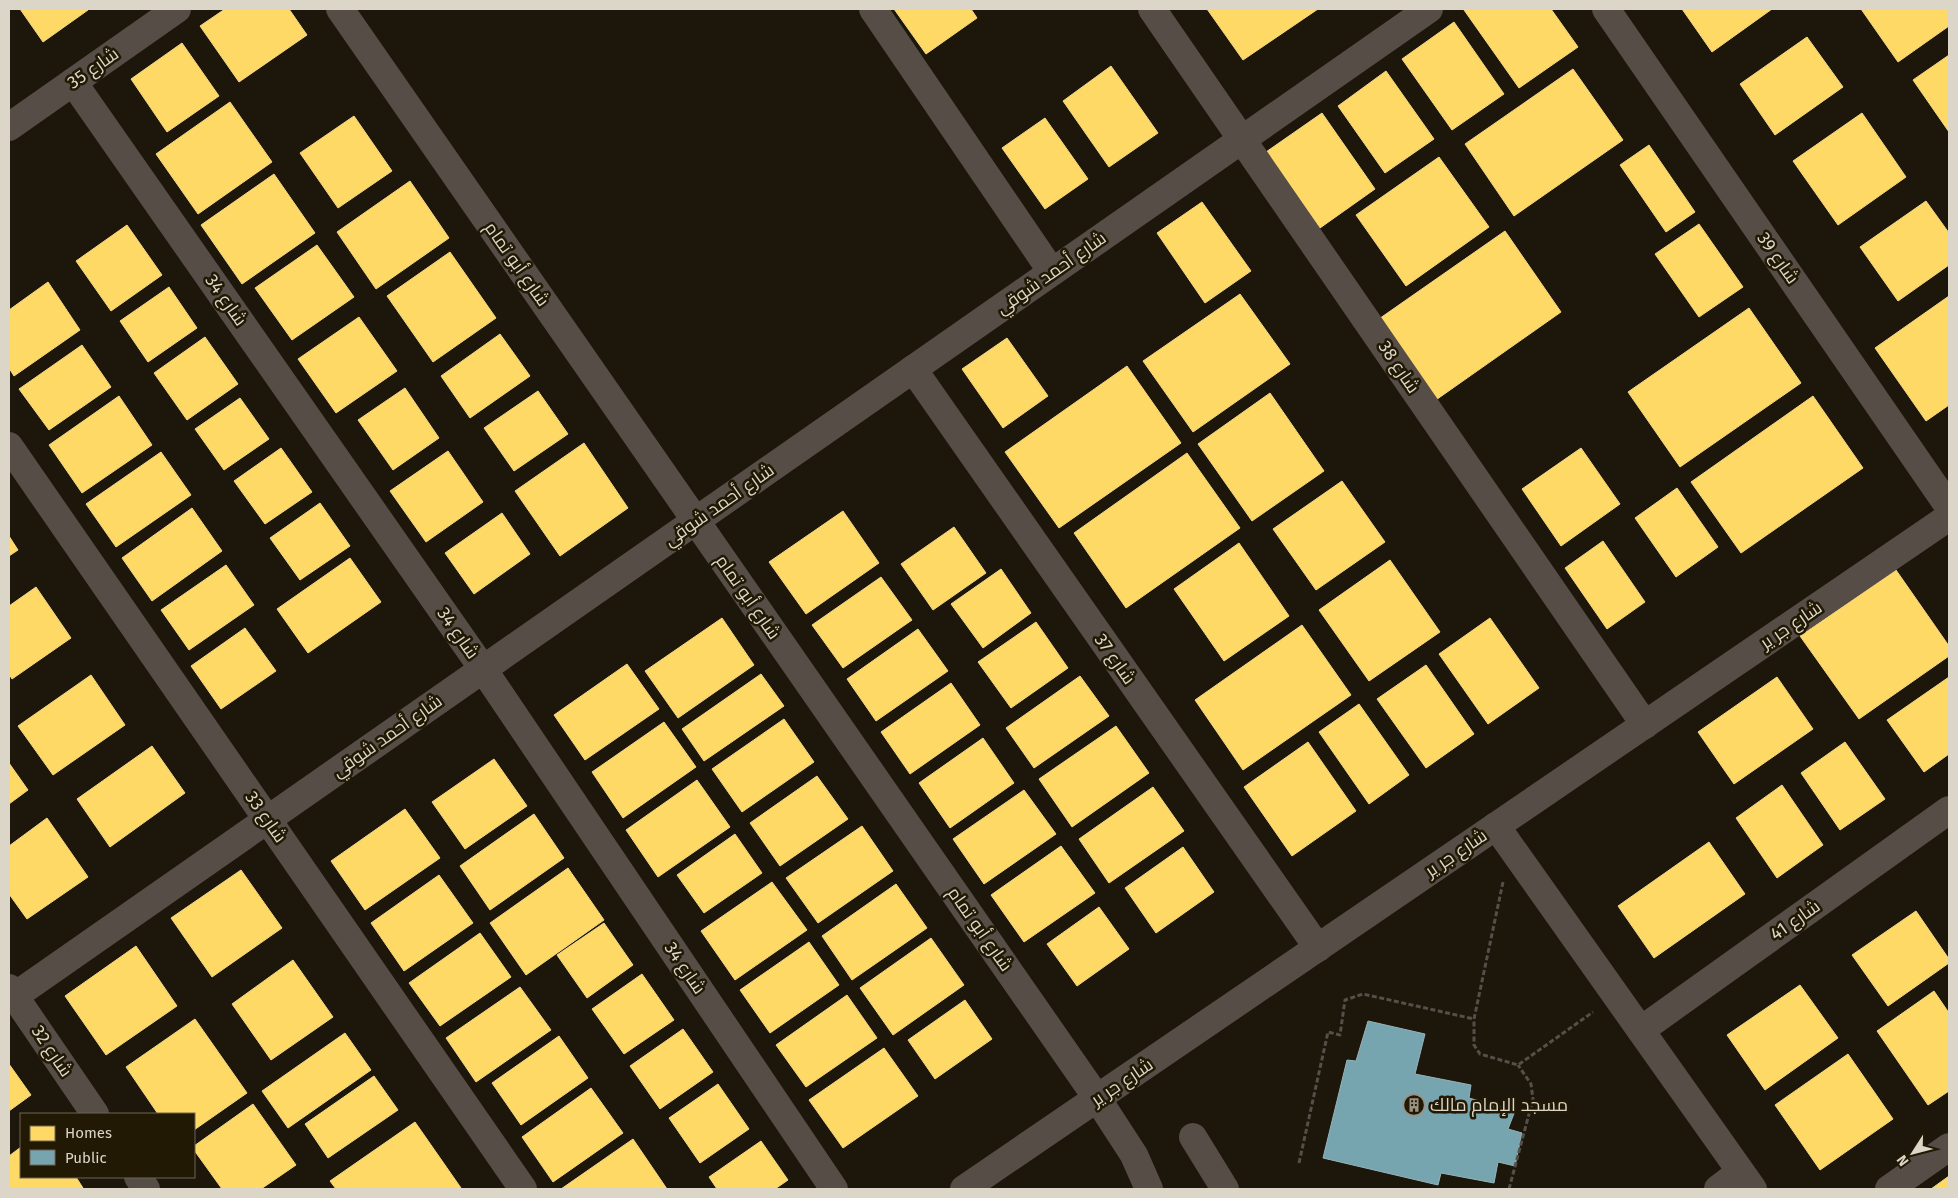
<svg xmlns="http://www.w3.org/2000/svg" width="1958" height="1198" viewBox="0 0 1958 1198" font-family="'Fira Sans',Cairo,sans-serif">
  <rect width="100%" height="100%" fill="#1c160b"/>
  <g fill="#ffd966" stroke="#f4d884">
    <polygon points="20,9 87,9 88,10 43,42"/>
    <polygon points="225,9 289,9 307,35 239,82 200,26"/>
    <polygon points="894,9 971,9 977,18 926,54"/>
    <polygon points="1207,9 1318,9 1243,60"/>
    <polygon points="1467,9 1551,9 1578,47 1519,88 1464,10"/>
    <polygon points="1682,9 1772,9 1712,52"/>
    <polygon points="1861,9 1949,9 1949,26 1898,62"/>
    <polygon points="1454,22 1504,94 1452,130 1402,59"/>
    <polygon points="1807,37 1843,87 1775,135 1740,84"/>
    <polygon points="182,43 219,96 167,132 131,79"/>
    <polygon points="1949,55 1949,132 1913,80"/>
    <polygon points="1111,66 1158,133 1109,167 1063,101"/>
    <polygon points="1573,69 1623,140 1514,216 1465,144"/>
    <polygon points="1386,71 1434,139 1385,173 1338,106"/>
    <polygon points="230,102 272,162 198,214 156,154"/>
    <polygon points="1322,113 1375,189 1320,228 1266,152"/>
    <polygon points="1862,113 1906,177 1838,225 1793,161"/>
    <polygon points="354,116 392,171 338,208 300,153"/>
    <polygon points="1045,118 1088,179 1045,209 1002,148"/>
    <polygon points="1649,145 1695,212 1666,232 1620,165"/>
    <polygon points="1439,157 1489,227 1406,286 1356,215"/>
    <polygon points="274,174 315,233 242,284 201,225"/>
    <polygon points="410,181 449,238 376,289 337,232"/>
    <polygon points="1926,201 1949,233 1949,265 1898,301 1860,247"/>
    <polygon points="1202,202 1251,271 1205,303 1157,233"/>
    <polygon points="1699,224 1743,287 1699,317 1655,254"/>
    <polygon points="127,225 162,275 111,311 76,261"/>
    <polygon points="1505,231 1561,312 1433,402 1376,321"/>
    <polygon points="317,245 354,297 292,340 255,288"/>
    <polygon points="450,252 496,318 433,362 387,296"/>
    <polygon points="48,282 80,330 14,376 9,368 9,310"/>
    <polygon points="169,287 197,328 148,362 120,321"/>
    <polygon points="1240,294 1290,364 1193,432 1143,361"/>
    <polygon points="1949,296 1949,405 1926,421 1875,348"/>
    <polygon points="1749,308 1801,383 1680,467 1628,392"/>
    <polygon points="359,317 397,371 336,413 298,359"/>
    <polygon points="500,334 530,376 470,418 441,376"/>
    <polygon points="205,337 238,384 187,420 154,373"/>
    <polygon points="1007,338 1048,396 1003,428 962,369"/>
    <polygon points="82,345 111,387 49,430 19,389"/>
    <polygon points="1127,366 1181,443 1059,528 1005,452"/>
    <polygon points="405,388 439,438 393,470 358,420"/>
    <polygon points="538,391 568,434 514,471 484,428"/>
    <polygon points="1270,393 1324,471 1252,521 1198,444"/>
    <polygon points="119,396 152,445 82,493 49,445"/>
    <polygon points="1813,396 1863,468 1741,553 1691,482"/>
    <polygon points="240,398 269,439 224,470 195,429"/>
    <polygon points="584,443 628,508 560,556 515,491"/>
    <polygon points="281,448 312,492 265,524 234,481"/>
    <polygon points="1581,448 1620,504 1561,546 1522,489"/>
    <polygon points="448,451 483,502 426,542 390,491"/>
    <polygon points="161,452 191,495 116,547 86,504"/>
    <polygon points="1187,453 1240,528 1126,608 1074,533"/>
    <polygon points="1342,481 1385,542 1316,590 1273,529"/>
    <polygon points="1677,488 1718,547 1676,577 1635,518"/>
    <polygon points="320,503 350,546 300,580 270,538"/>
    <polygon points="192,508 222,551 152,601 122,558"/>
    <polygon points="843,511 879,563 806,614 769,562"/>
    <polygon points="502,513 530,554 474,594 445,553"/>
    <polygon points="954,527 986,573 933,610 901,564"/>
    <polygon points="9,536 18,550 9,556"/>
    <polygon points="1603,541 1645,602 1607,629 1565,568"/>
    <polygon points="1239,543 1289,616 1224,661 1174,589"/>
    <polygon points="350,558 381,602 308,653 277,609"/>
    <polygon points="1390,560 1440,632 1369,681 1319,610"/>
    <polygon points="226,565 254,605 189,650 161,610"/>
    <polygon points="1001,569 1031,613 983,648 951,604"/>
    <polygon points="1896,570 1949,646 1949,656 1859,719 1800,636"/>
    <polygon points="881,577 912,620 843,668 812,625"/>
    <polygon points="36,587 71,638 12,679 9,674 9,606"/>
    <polygon points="722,618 754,665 678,718 645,671"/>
    <polygon points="1490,618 1539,688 1488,724 1439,654"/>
    <polygon points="1036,622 1068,668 1011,708 978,662"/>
    <polygon points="1302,625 1351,695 1243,770 1195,700"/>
    <polygon points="245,628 276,671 221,709 191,666"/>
    <polygon points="918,629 948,671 876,721 847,679"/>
    <polygon points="627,664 659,709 585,760 554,715"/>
    <polygon points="1426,665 1474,734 1426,768 1377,699"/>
    <polygon points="761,674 784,706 704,761 682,729"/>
    <polygon points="91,675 125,725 53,775 18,726"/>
    <polygon points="1080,676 1109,716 1034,768 1006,728"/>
    <polygon points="1777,677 1813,729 1734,784 1698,732"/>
    <polygon points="1949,677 1949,754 1924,772 1887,720"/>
    <polygon points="951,683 980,725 910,774 881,732"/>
    <polygon points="1359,704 1409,775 1369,804 1319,732"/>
    <polygon points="784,719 814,762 742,812 712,769"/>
    <polygon points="664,722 696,767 623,818 592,772"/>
    <polygon points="1116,726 1149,773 1072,827 1039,779"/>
    <polygon points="983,738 1014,783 950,828 919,783"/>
    <polygon points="1308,742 1356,811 1292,856 1244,787"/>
    <polygon points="1845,742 1885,799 1840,830 1801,773"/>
    <polygon points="152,746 185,793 110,847 77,799"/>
    <polygon points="494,759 527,806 465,849 432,802"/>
    <polygon points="9,763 28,790 9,804"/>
    <polygon points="817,776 848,819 780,866 750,823"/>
    <polygon points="697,780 730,827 658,877 626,830"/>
    <polygon points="1782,785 1823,845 1777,878 1736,818"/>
    <polygon points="1153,787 1184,831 1109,883 1079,839"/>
    <polygon points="1024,790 1056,834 984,884 953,839"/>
    <polygon points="405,809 440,858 365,910 331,861"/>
    <polygon points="534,814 564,858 490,910 460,866"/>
    <polygon points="47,818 88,877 27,919 9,894 9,846"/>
    <polygon points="862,826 893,871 818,923 786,878"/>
    <polygon points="735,834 762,873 704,913 677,875"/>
    <polygon points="1709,842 1745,894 1654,958 1618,906"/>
    <polygon points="1061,846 1095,893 1024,942 991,895"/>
    <polygon points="1183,847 1214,892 1156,933 1125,888"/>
    <polygon points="568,868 604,920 526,975 490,923"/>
    <polygon points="241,870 282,928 212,977 171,918"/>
    <polygon points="439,875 473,923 404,971 371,923"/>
    <polygon points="772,882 807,930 735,980 701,931"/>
    <polygon points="896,884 927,928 852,980 822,936"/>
    <polygon points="1099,907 1129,949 1077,986 1047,944"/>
    <polygon points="1916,911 1949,959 1949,963 1888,1006 1852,955"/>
    <polygon points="604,923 633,965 587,998 557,955"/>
    <polygon points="480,933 511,977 440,1026 409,983"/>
    <polygon points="931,938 964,985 893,1035 860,988"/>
    <polygon points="809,942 839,985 770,1033 740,990"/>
    <polygon points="136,946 177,1006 106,1055 65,996"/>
    <polygon points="293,960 333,1017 271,1060 232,1004"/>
    <polygon points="642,974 674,1020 624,1054 592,1009"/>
    <polygon points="1800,985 1838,1038 1765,1090 1727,1035"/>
    <polygon points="520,987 551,1030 476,1082 446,1038"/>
    <polygon points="1934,991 1949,1013 1949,1091 1928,1105 1877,1031"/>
    <polygon points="847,995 877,1038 806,1087 776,1045"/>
    <polygon points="965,1000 992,1039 935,1079 908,1040"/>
    <polygon points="195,1019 247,1093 194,1130 194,1114 158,1114 126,1067"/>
    <polygon points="683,1029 713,1072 660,1109 630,1066"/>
    <polygon points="345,1033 371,1070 288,1128 262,1091"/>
    <polygon points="559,1036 588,1078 521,1125 492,1083"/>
    <polygon points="884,1048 918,1096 843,1148 809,1100"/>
    <polygon points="1848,1054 1893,1119 1820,1170 1775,1105"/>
    <polygon points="9,1064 31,1095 9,1111"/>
    <polygon points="374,1076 398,1110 328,1158 305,1124"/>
    <polygon points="718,1084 749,1129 700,1163 669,1118"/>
    <polygon points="591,1088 623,1133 553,1182 522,1137"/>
    <polygon points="253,1104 296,1165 261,1189 222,1189 194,1150 194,1146"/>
    <polygon points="415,1122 461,1188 336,1189 330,1181"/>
    <polygon points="633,1139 667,1189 561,1189"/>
    <polygon points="761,1141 788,1180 775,1189 717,1189 709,1177"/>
    <polygon points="21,1147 21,1177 76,1177 83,1188 9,1189 9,1156"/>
    <polygon points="1949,1176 1949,1189 1931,1189"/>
  </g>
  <polygon fill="#76a5af" stroke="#95b4b7" points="1368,1021 1425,1034 1415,1074 1471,1085 1469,1098 1515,1111 1508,1129 1522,1133 1515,1166 1498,1162 1494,1183 1441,1173 1438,1185 1323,1158 1347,1060 1356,1061"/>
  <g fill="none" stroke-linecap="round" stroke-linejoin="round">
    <g stroke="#564e48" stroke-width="3" stroke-dasharray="5 2.5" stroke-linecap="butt">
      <polyline points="1503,882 1474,1019 1474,1045 1480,1054 1518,1065 1593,1012"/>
      <polyline points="1299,1163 1328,1032 1340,1035 1345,1000 1363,994 1474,1019"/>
      <polyline points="1509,1189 1533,1099 1531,1084 1518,1065"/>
    </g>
    <g stroke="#574d47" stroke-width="28">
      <polyline points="340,9 1097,1098 1134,1155 1149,1189"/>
      <polyline points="873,9 1052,272"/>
      <polyline points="1152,9 1645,725"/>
      <polyline points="1606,9 1949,507"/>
      <polyline points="73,82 483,669 834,1189"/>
      <polyline points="9,127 177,9"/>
      <polyline points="913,369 1318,948"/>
      <polyline points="9,446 523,1189"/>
      <polyline points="1496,826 1753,1189"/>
      <polyline points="9,988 95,1114"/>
      <polyline points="9,1000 1429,9"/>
      <polyline points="1641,1030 1949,810"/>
      <polyline points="1193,1137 1225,1189"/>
      <polyline points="138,1177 146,1189"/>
      <polyline points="964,1189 1949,517"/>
      <polyline points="1718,1189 1739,1173"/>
      <polyline points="1889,1189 1949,1147"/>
    </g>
  </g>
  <defs>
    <g id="building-ring" transform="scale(1.125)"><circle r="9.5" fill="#221905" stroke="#999386" stroke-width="1.5"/><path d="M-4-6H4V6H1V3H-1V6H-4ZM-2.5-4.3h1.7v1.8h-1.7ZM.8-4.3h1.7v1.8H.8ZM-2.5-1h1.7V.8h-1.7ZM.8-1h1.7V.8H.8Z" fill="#999386"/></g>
  </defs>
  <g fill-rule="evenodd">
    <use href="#building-ring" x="1414" y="1105"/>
  </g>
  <g text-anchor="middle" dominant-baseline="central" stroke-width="5" stroke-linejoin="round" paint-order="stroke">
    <g font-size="18" fill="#dcd6c9" stroke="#221905">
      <text transform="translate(93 68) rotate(-35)">شارع 35</text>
      <text transform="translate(1778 258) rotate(55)">شارع 39</text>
      <text transform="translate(517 264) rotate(55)">شارع أبو تمام</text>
      <text transform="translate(1051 273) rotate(-35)">شارع أحمد شوقي</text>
      <text transform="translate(226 300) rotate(55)">شارع 34</text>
      <text transform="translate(1399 367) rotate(56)">شارع 38</text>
      <text transform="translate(719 505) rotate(-35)">شارع أحمد شوقي</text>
      <text transform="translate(748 597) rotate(55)">شارع أبو تمام</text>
      <text transform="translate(1791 625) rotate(-34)">شارع جر ير</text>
      <text transform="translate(458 633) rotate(55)">شارع 34</text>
      <text transform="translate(1115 659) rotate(55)">شارع 37</text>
      <text transform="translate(387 736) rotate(-35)">شارع أحمد شوقي</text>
      <text transform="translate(266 817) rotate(55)">شارع 33</text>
      <text transform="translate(1456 853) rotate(-34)">شارع جر ير</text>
      <text transform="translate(1795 920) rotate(-35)">شارع 41</text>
      <text transform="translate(980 929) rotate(55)">شارع أبو تمام</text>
      <text transform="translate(685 968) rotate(56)">شارع 34</text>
      <text transform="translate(52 1051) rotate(56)">شارع 32</text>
      <text transform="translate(1122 1082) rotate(-34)">شارع جر ير</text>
    </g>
    <g font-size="18" fill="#dcd6c9" stroke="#221905" text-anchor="start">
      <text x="1430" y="1105">مسجد الإمام مالك</text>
    </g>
  </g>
  <rect width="1958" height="1198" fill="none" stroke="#dcd6c9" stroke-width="20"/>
  <rect x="20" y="1113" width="175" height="65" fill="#221905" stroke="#6c6553"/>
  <rect x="30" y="1126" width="25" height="15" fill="#ffd966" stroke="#6c6553"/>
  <text x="65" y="1138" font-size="15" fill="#dcd6c9">Homes</text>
  <rect x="30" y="1150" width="25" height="15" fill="#76a5af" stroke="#6c6553"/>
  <text x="65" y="1163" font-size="15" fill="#dcd6c9">Public</text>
  <g transform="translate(1913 1153) rotate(234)" stroke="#221905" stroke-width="4" paint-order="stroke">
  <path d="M0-4L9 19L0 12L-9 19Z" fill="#dcd6c9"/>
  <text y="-8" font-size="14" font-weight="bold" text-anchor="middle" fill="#dcd6c9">N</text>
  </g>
</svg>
